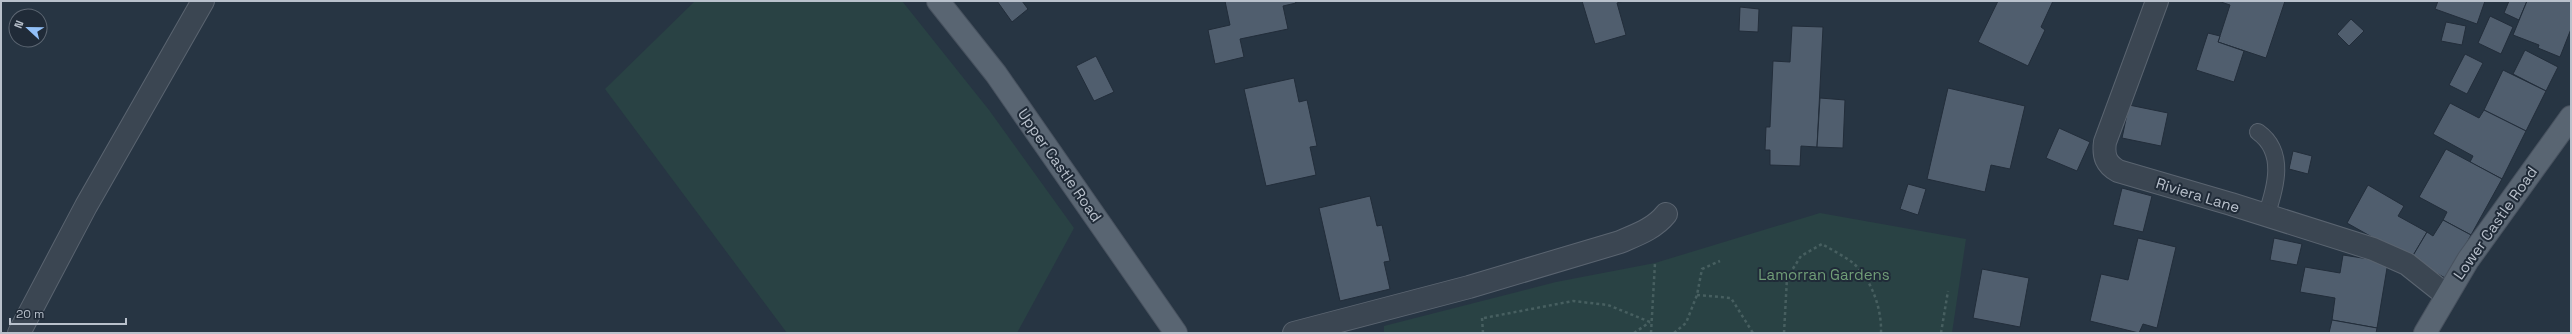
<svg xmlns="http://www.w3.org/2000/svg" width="2572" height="334" viewBox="0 0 2572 334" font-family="'Space Grotesk',sans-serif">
  <rect width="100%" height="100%" fill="#273543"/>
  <g fill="#294244">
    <polygon points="695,1 902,1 989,110 1074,228 1017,333 787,333 605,89"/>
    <polygon points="1820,213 1966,239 1952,333 1384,333 1384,326 1556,282 1655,263"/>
  </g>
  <g fill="#505e6e" stroke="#222d3a">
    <polygon points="997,1 1022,1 1028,9 1012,22"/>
    <polygon points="1225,1 1295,1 1296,3 1283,6 1288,29 1240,39 1244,57 1215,64 1208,30 1230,25"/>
    <polygon points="1582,1 1624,1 1617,3 1626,35 1595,44"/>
    <polygon points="1998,1 2053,1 2041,27 2045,30 2028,66 1978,42"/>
    <polygon points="2218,1 2285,1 2266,58 2218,42 2230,5"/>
    <polygon points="2438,1 2485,1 2477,24 2435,9"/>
    <polygon points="2509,1 2527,1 2519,20 2504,13"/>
    <polygon points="2527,1 2571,1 2571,29 2560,57 2538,48 2539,45 2513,35"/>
    <polygon points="1740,7 1759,9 1758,32 1739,31"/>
    <polygon points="2490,16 2513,27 2501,54 2478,43"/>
    <polygon points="2351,19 2364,31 2349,46 2337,34"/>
    <polygon points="2446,22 2466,26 2462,45 2441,41"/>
    <polygon points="1792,26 1823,27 1817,147 1801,146 1800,166 1770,165 1770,150 1765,150 1766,127 1770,127 1773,61 1790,62"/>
    <polygon points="2208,33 2220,36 2218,42 2244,51 2234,82 2196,70"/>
    <polygon points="2525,50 2558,67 2546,91 2513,74"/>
    <polygon points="2465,54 2483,63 2467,94 2449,85"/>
    <polygon points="1096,56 1114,92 1094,101 1076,66"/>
    <polygon points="2503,70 2546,91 2526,131 2484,110"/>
    <polygon points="1294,78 1299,102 1307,100 1317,146 1310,147 1316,175 1266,186 1244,89"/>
    <polygon points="1948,88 2025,106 2010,169 1991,165 1985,192 1927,179"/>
    <polygon points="1820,98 1845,100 1843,148 1817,147"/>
    <polygon points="2450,103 2479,118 2484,110 2526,131 2502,179 2470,162 2473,156 2433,134"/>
    <polygon points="2129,105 2168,113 2161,146 2122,138"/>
    <polygon points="2059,128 2090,142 2077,171 2046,158"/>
    <polygon points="2446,149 2502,179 2471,235 2443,220 2447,212 2419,197"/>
    <polygon points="2293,151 2312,156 2308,174 2289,169"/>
    <polygon points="1908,184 1926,189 1918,215 1900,209"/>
    <polygon points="2368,185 2404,206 2398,216 2427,232 2411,259 2347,223"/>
    <polygon points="2122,188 2152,196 2143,232 2113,225"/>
    <polygon points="1370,196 1377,226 1382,225 1390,261 1384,262 1390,289 1340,301 1319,208"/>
    <polygon points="2443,220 2471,235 2447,279 2411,259 2427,232 2433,236"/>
    <polygon points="2138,238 2176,247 2157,328 2143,324 2139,333 2090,321 2101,274 2128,280"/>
    <polygon points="2274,238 2302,244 2297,265 2270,260"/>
    <polygon points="2343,255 2388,262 2377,328 2332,320 2335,298 2300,292 2305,267 2340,273"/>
    <polygon points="1982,269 2029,278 2020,327 1973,318"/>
    <polygon points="2332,320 2377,328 2376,333 2329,333"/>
  </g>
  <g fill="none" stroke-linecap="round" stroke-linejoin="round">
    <g stroke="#5a6470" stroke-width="18">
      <path id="lane" d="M2258,132C2286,152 2276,187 2266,216"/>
    </g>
    <g stroke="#5a6470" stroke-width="24">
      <g id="street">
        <path d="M2157,1L2105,142C2103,156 2106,164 2118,171L2231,204L2373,249L2407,264L2446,295"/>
        <polyline points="19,333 86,206 203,1"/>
        <path d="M1294,333L1469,287L1620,242C1636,235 1654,229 1666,214"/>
      </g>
    </g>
    <g stroke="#48525f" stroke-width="24">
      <g id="primary">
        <polyline points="938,1 996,74 1176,333"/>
        <polyline points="2425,333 2468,260 2571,117"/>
      </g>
    </g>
    <g stroke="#475f60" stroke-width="2.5" stroke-dasharray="3 3" stroke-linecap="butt">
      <polyline points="1697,295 1731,298 1753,333"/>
      <polyline points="1482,318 1483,333"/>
      <polyline points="1484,318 1573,301 1608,305 1650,322"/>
      <polyline points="1634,333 1650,322"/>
      <polyline points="1651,333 1655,263"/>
      <polyline points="1674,333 1686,323 1697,295 1702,269 1720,261"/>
      <path d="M1784,333L1787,278L1801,256L1822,244C1832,250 1844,256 1853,263C1872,279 1882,310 1881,333"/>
      <polyline points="1941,333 1948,291"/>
    </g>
    <use href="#lane" stroke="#3b4652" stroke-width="16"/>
    <use href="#street" stroke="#3b4652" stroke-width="22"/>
    <use href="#primary" stroke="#596572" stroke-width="22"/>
  </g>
  <g text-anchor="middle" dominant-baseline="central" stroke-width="4" stroke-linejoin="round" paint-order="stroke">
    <g font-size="15" fill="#b9c1cc" stroke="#202b38">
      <text transform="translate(1060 165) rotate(55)">Upper Castle Road</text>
      <text transform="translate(2198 195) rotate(17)">Riviera Lane</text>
      <text transform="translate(2495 223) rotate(-55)">Lower Castle Road</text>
    </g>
    <g font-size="15" fill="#709d77" stroke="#202b38">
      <text x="1824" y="274">Lamorran Gardens</text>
    </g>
  </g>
  <rect width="2572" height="334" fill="none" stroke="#b9c1cc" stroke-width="4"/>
  <g transform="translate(28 28) rotate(292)"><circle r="19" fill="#202b38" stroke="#5d6773"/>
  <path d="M0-3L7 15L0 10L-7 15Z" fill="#92c0f8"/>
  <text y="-6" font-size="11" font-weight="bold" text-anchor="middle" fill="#b9c1cc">N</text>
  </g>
  <path d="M10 318v6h116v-6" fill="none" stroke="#b9c1cc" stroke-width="2"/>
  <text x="16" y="318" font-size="12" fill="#b9c1cc" stroke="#202b38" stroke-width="3" paint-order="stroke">20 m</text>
</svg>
